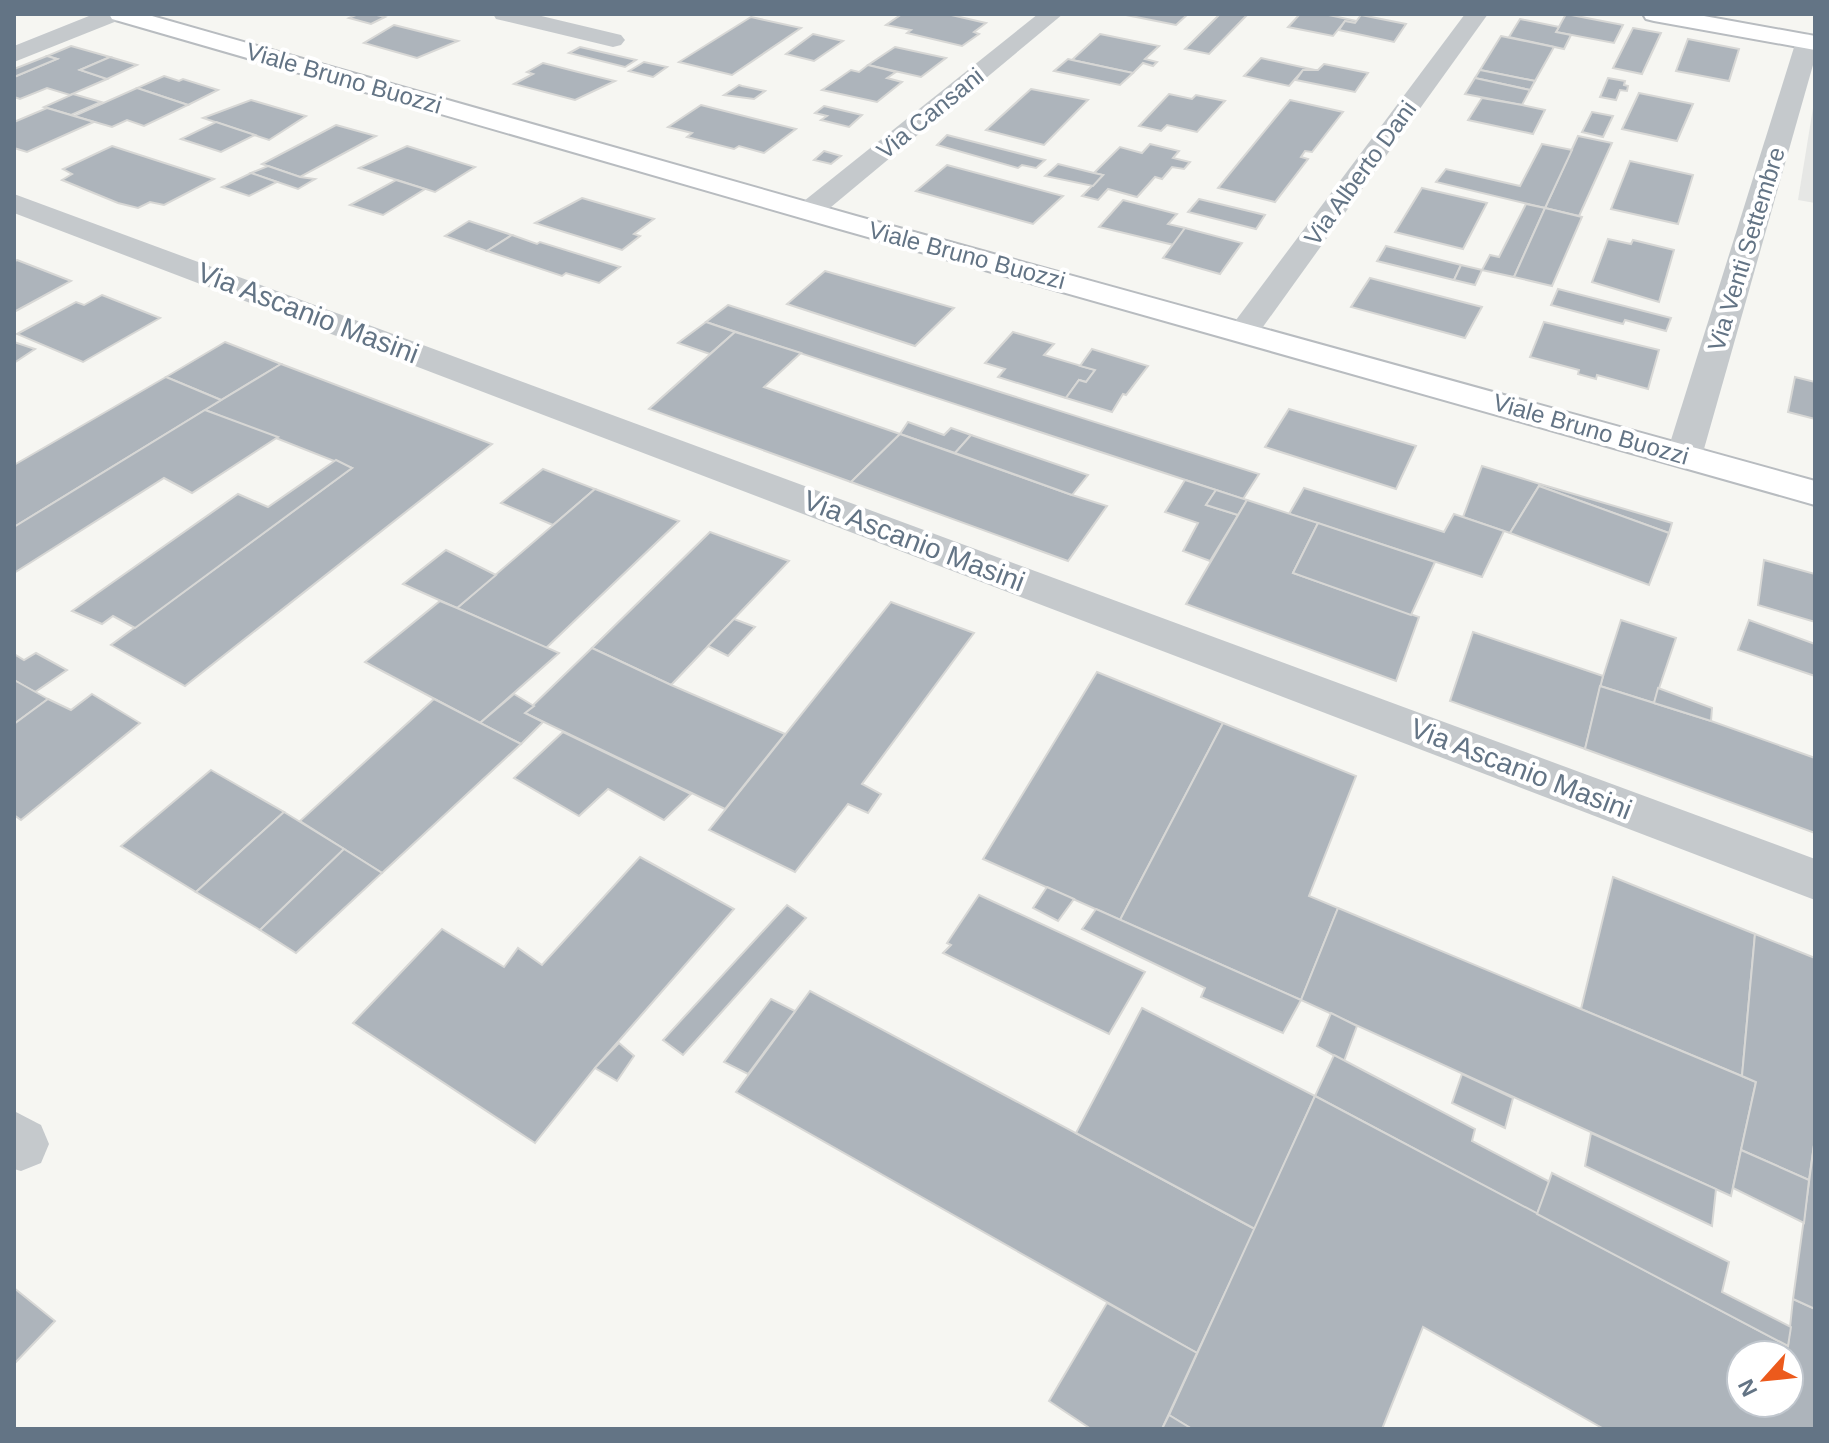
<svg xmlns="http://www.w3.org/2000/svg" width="1829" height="1443" viewBox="0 0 1829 1443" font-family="Helvetica,sans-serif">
  <rect width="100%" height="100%" fill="#f6f6f2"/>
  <polygon fill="#e6e7e5" points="1815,96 1815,203 1798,200"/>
  <g fill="#adb4bb" stroke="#d7d7d5" stroke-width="2" fill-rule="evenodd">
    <polygon points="358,14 373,14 385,17 371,24 349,18"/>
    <polygon points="902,14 947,14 986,23 974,32 979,34 962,46 907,33 911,30 886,25"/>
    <polygon points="1121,14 1188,14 1176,25"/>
    <polygon points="1220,14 1248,14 1209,54 1185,49"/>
    <polygon points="1300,14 1324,14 1357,21 1355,23 1345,21 1333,36 1288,27"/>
    <polygon points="1566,14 1623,25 1614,43 1556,32"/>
    <polygon points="1361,15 1406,24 1394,42 1339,30 1345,21 1355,23"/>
    <polygon points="751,17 801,28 732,75 679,62"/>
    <polygon points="1520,19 1559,27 1556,32 1571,35 1564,49 1509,37"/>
    <polygon points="394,25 458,41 417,58 364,43"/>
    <polygon points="1633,28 1661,33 1642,74 1613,68"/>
    <polygon points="813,34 843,41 814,61 786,54"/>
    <polygon points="1100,34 1159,46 1145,59 1157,62 1153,66 1143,63 1133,73 1072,60"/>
    <polygon points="1501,36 1554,47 1535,81 1480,70"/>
    <polygon points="1688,39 1739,49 1729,81 1676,71"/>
    <polygon points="71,46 110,57 80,70 107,79 70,95 47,88 20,99 14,97 14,77 57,59 47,56"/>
    <polygon points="580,47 636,60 625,67 569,53"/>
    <polygon points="895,47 946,58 921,77 868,65"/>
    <polygon points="47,56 57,59 14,77 14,69"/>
    <polygon points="110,57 137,65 107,79 80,70"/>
    <polygon points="1261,58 1315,70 1303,70 1289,86 1244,76"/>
    <polygon points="1068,59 1072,60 1133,73 1120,85 1054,71"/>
    <polygon points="644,62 667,67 653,77 629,71"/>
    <polygon points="543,63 578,72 615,81 575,100 514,84 533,74 527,72"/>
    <polygon points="1324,64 1368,73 1355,92 1296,80 1303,70 1318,70"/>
    <polygon points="868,65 896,72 887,78 902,82 877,102 822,90 851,70 859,72"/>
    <polygon points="1480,70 1535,81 1530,90 1475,78"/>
    <polygon points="164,76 179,81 183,79 218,90 188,105 137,88"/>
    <polygon points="1475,78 1530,90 1522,105 1465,94"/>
    <polygon points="1608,78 1625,81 1624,85 1628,86 1627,91 1620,90 1616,100 1600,97"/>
    <polygon points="739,85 742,86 765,91 754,99 724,95"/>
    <polygon points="137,88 188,105 144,126 127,120 112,127 74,116"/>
    <polygon points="1031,89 1088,100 1044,145 986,130"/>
    <polygon points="1639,93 1693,104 1677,141 1622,129"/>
    <polygon points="73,94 101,102 71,115 44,107"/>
    <polygon points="1169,94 1192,99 1196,95 1225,101 1197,132 1167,125 1161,131 1139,126"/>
    <polygon points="1482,98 1522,105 1545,110 1533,134 1468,120"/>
    <polygon points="251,100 306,116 269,140 203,118"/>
    <polygon points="1290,100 1343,112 1312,152 1305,151 1301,157 1308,159 1275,202 1218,188"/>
    <polygon points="701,105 748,117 796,129 764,153 739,146 734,149 687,137 692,133 668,127"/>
    <polygon points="824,106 862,115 849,127 821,120 827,116 815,113"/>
    <polygon points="47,108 94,122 27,152 14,148 14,122"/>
    <polygon points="1592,112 1613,116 1603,137 1582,132"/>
    <polygon points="216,122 255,135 221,152 181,139"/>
    <polygon points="336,125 376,136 300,177 262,164"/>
    <polygon points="947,135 1045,160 1036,168 1022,165 1018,168 937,145"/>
    <polygon points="1578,136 1612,143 1579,216 1545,208"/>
    <polygon points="1150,144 1179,151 1173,158 1190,162 1184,169 1172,167 1162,179 1155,177 1137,197 1108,189 1098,200 1082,196 1103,175 1094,173 1120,147 1142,153"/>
    <polygon points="1542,144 1572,150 1545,208 1436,182 1446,169 1520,186"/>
    <polygon points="112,146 214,179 164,205 150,202 138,208 118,203 62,180 72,174 63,169"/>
    <polygon points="407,146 475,167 435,192 359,168"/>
    <polygon points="824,151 841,156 831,164 814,160"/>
    <polygon points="1630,161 1693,175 1678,224 1611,209"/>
    <polygon points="1058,164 1094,173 1103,175 1093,186 1045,176"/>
    <polygon points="947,165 1063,196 1033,224 916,191"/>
    <polygon points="268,166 300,177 315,179 298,189 251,173"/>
    <polygon points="251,173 277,182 249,196 222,187"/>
    <polygon points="396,180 425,189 383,215 350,205"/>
    <polygon points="1422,188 1487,203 1463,249 1395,232"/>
    <polygon points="582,198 654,219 634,234 640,236 622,250 535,223"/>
    <polygon points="1199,199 1265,215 1256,229 1188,212"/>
    <polygon points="1123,200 1177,214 1168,224 1185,228 1174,245 1099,227"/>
    <polygon points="1526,204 1545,208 1514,277 1482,270 1490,255 1499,257"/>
    <polygon points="1545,208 1582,217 1552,286 1514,277"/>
    <polygon points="469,221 512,235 487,251 445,236"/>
    <polygon points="1185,228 1242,243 1220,274 1163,258"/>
    <polygon points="512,235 537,244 540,242 620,267 599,283 566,273 562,276 487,251"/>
    <polygon points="1608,239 1631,244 1633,240 1674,250 1659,302 1592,282"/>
    <polygon points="1386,246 1461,265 1454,280 1377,261"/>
    <polygon points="17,260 71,281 14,312 14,262"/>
    <polygon points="1461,265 1482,270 1475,285 1454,280"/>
    <polygon points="825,271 954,308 915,346 787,304"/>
    <polygon points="1370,278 1482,307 1465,338 1351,307"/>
    <polygon points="1558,289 1671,318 1666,331 1625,320 1623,324 1551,305"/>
    <polygon points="102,295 160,318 83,362 17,334 76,302 84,305"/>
    <polygon points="728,305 937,372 1259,474 1243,499 1216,490 706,322"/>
    <polygon points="706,322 735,332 710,354 678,343"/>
    <polygon points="1544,322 1659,350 1648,389 1597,375 1596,379 1578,374 1579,370 1530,357"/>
    <polygon points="735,332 801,353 764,387 900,434 851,482 649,409"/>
    <polygon points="1013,332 1054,344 1044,355 1095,370 1086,382 1079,380 1066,398 998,377 1005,369 985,363"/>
    <polygon points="14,342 35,349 14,363"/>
    <polygon points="225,342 281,364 221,400 166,377"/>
    <polygon points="1092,349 1148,366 1126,395 1123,394 1112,412 1066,398 1079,380 1086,382 1095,370 1080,366"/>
    <polygon points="281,364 492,444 185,686 111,645 352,468 205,410"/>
    <polygon points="166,377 221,400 14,527 14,465"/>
    <polygon points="1795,377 1815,382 1815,419 1788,412"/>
    <polygon points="1289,409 1416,446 1396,489 1265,447"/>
    <polygon points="205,410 278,437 192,493 164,478 14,573 14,527"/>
    <polygon points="908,422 944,435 951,428 971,435 955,453 900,434"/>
    <polygon points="900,434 1072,495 1107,506 1068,561 851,482"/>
    <polygon points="971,435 1088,475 1072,495 955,453"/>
    <polygon points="336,460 352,468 135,628 113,616 102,624 72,611 238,494 268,507"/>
    <polygon points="1482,466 1540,484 1510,533 1463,517"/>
    <polygon points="543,469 595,489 553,525 501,503"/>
    <polygon points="1185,480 1216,490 1206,505 1238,515 1210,561 1183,551 1198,523 1165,512"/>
    <polygon points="1540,484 1672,523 1669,533 1539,486"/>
    <polygon points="1539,486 1669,533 1649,585 1510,533"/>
    <polygon points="1304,488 1444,532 1454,514 1504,531 1482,577 1289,514"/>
    <polygon points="595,489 679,521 546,648 457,608"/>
    <polygon points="1216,490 1247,500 1238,515 1206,505"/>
    <polygon points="1247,500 1318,523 1293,573 1419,617 1396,681 1186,604"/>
    <polygon points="1318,523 1435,562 1411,615 1293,573"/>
    <polygon points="710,532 789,561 671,685 592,648"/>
    <polygon points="446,550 496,575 457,608 403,584"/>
    <polygon points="1764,560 1815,574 1815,622 1758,605"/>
    <polygon points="440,601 457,608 559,653 480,723 365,662"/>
    <polygon points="891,602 974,633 862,784 881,794 868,813 848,804 795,872 709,830"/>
    <polygon points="734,619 755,627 728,656 708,646"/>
    <polygon points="1621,620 1676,638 1654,703 1600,686"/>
    <polygon points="1749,620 1815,644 1815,676 1738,650"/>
    <polygon points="1473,632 1603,676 1585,749 1450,701"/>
    <polygon points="592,648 671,685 785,734 725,809 525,713"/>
    <polygon points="36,653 67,670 35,692 14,680 14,654 24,660"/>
    <polygon points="1097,672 1223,723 1120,920 983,859"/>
    <polygon points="14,680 48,699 14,724"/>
    <polygon points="1600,686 1711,721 1815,758 1815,833 1585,749"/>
    <polygon points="1658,688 1712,708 1711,721 1654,703"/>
    <polygon points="92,694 140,723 21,820 14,815 14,724 48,699 71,710"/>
    <polygon points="514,694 534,706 525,713 543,722 521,744 480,723"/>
    <polygon points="434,699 521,744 382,873 300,821"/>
    <polygon points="1223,723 1356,776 1309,896 1338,908 1301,1000 1120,920"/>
    <polygon points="563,732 691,794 664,820 608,789 579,816 514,778"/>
    <polygon points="211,770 284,812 196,892 121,846"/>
    <polygon points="284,812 344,849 260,930 196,892"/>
    <polygon points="344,849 382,873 296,953 260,930"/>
    <polygon points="640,857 734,909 595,1068 535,1143 353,1023 442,929 504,967 518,948 542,965"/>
    <polygon points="1613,877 1755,934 1742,1076 1581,1009"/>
    <polygon points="1047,887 1074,899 1058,921 1033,908"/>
    <polygon points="979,895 1145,972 1109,1034 943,953 951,945 947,943"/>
    <polygon points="787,905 806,918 683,1055 663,1040"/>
    <polygon points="1338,908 1756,1082 1731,1196 1301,1000"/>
    <polygon points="1096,909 1301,1000 1283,1033 1201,997 1205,988 1082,929"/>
    <polygon points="1755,934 1815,958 1815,1138 1809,1180 1741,1150 1756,1082 1742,1076"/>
    <polygon points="810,991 1255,1229 1197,1353 736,1092"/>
    <polygon points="771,999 795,1011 748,1074 724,1062"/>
    <polygon points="1142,1008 1315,1096 1255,1229 1076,1133"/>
    <polygon points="1331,1013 1357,1026 1344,1061 1317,1046"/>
    <polygon points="619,1043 634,1056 617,1081 595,1068"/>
    <polygon points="1334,1055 1475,1129 1472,1141 1550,1182 1537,1214 1315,1096"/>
    <polygon points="1462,1074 1513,1098 1505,1128 1452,1103"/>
    <path d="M1315,1096L1788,1346L1793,1299L1815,1309V1429H1604L1423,1327L1382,1429H1192L1169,1415ZM1741,1355H1789V1403H1741Z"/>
    <polygon points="1591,1133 1716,1189 1712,1226 1585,1166"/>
    <polygon points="1815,1138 1815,1309 1793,1299"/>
    <polygon points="1741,1150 1809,1180 1804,1223 1733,1188"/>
    <polygon points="1552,1173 1729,1262 1722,1292 1791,1327 1788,1346 1537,1214"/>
    <polygon points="14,1288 55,1321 14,1364"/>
    <polygon points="1107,1303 1197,1353 1162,1429 1091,1429 1049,1401"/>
    <polygon points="1169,1415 1192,1429 1162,1429"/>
  </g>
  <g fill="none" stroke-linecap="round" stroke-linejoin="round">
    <g stroke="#b8bcc0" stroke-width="4">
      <g id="major">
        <polygon points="109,14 145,14 856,216 1815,481 1815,505 836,228 112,19"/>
        <polygon points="1643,14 1693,14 1815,36 1815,50 1654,21 1646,19"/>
      </g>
    </g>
    <g fill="#c5c9cc" fill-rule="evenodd">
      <polygon points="94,14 125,14 122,19 14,62 14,46"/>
      <polygon points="493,14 533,14 621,35 625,40 621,45 613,47 496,19"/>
      <polygon points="1038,14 1063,14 819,217 809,220 799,217 795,211 799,205"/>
      <polygon points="1465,14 1488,14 1255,338 1244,341 1233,338 1228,331 1233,324"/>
      <polygon points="1808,34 1815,36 1815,58 1702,456 1697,464 1684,467 1671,464 1666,456 1796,41 1800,36"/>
      <polygon points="14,194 1815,859 1815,900 14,213"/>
      <polygon points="14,1111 41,1125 49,1144 41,1163 21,1171 14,1169"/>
    </g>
    <use href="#major" fill="#fff" fill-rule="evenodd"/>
  </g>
  <g text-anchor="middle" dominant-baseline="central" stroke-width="8" stroke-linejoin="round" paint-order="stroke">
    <g font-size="24" fill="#637485" stroke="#fff">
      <text transform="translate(344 78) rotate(16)">Viale Bruno Buozzi</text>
      <text transform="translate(930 113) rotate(-39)">Via Cansani</text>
      <text transform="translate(1360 173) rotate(-54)">Via Alberto Dani</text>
      <text transform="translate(1746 249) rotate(-73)">Via Venti Settembre</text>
      <text transform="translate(967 255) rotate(15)">Viale Bruno Buozzi</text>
      <text transform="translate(1591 429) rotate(16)">Viale Bruno Buozzi</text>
    </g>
    <g font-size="28" fill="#637485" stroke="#fff">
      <text transform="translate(308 313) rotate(21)">Via Ascanio Masini</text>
      <text transform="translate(914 541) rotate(21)">Via Ascanio Masini</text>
      <text transform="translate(1521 769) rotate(21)">Via Ascanio Masini</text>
    </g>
  </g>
  <rect width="1829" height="1443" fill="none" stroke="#637485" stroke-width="32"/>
  <g transform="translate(1765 1379) rotate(243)"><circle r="38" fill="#ffffff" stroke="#c1c7ce" stroke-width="2"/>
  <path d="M0-6L14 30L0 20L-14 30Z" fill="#ec5a1c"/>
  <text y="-12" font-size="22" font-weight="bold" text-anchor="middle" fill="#637485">N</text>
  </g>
</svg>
